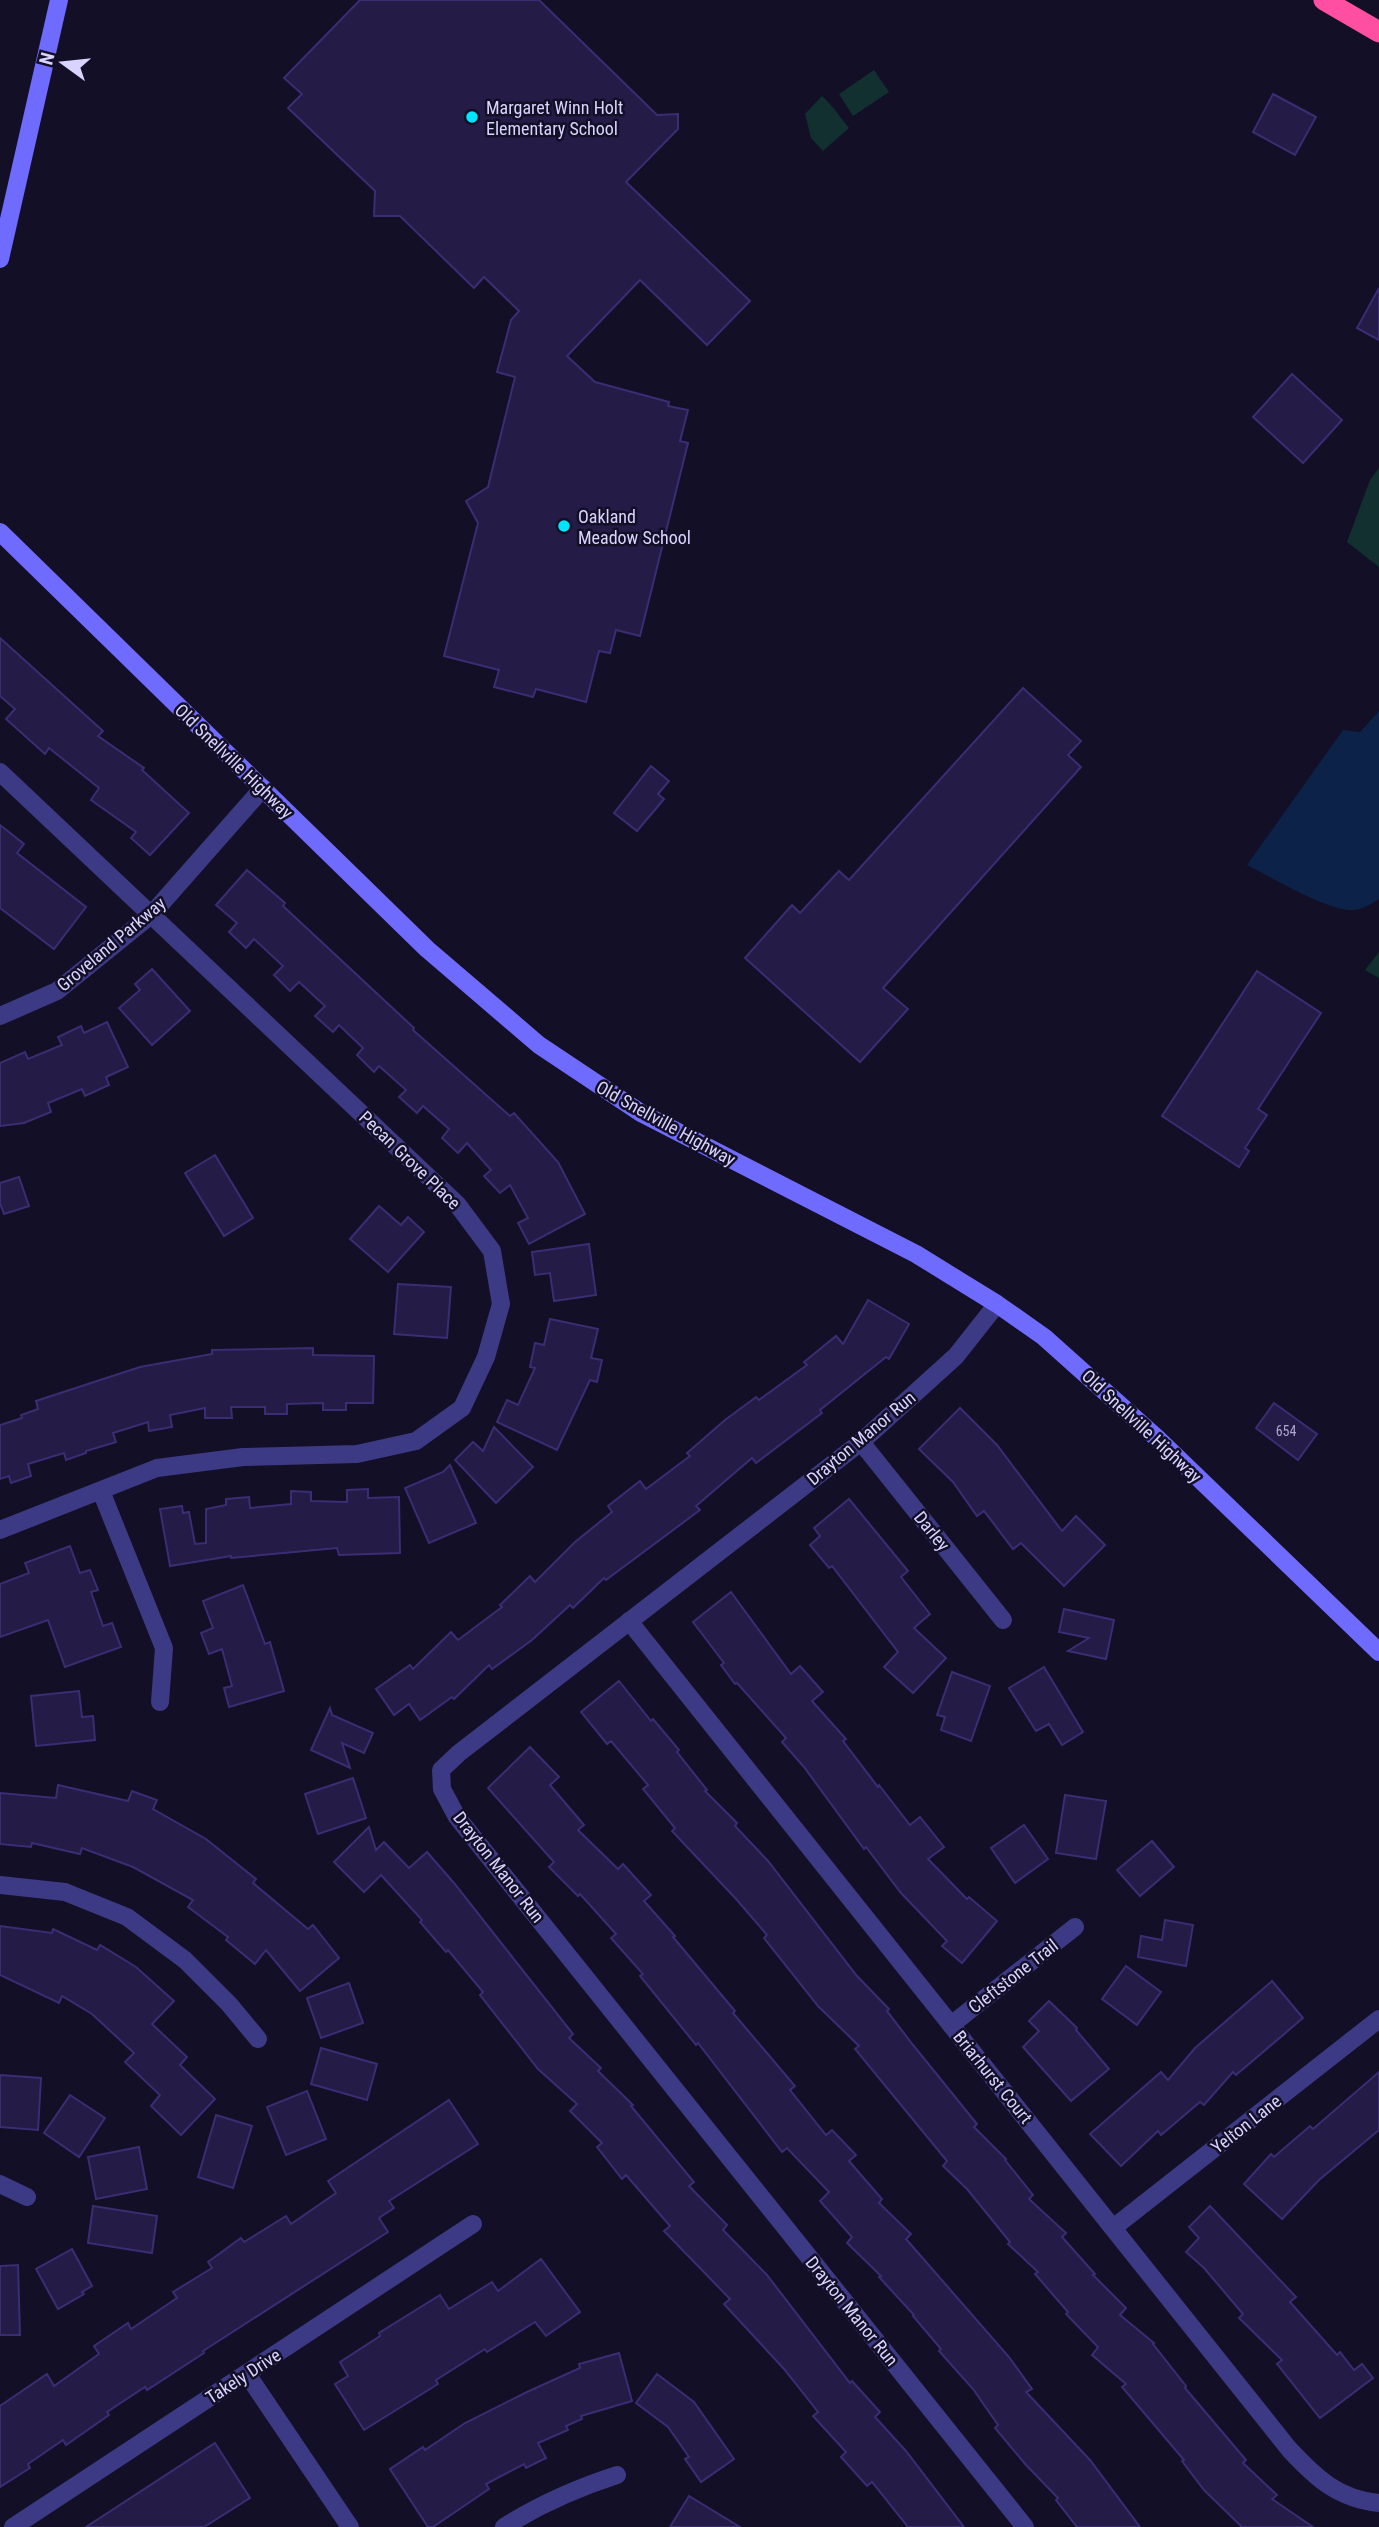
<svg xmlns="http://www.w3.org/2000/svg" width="1379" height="2527" viewBox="0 0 1379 2527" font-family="'Roboto Condensed',sans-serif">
  <rect width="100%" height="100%" fill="#130f26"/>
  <g fill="#12302f">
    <polygon points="874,70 889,92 853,116 839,94"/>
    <path d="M822,96C833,106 839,116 849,128L823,151L811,138L805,114Z"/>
    <polygon points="1379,468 1379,567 1347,542 1370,480"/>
    <polygon points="1379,952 1379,978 1365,970"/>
  </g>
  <path fill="#0c2248" d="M1379,711V899C1371,904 1363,909 1354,910C1329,912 1271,877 1247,865L1343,730L1360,732Z"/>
  <g fill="#241b47" stroke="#3b2d73" stroke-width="2">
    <polygon points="360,0 539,0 657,115 678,114 678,129 626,182 750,301 707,345 640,280 567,356 595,382 669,402 668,406 688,410 680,441 688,443 640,636 616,630 610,653 599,651 586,702 536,689 533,697 494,687 499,670 444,656 478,523 466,501 488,487 515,377 497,372 511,320 519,311 484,277 474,288 400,216 374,216 375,191 288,108 302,94 284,78"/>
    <polygon points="1273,94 1316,117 1295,155 1253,132"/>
    <polygon points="1379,288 1379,340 1357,328"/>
    <polygon points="1292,374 1342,420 1303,463 1253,417"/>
    <polygon points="0,638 103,731 98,736 144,768 142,770 189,813 150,855 131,838 136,832 91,800 99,788 49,748 45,754 6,719 15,709 0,696"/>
    <polygon points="1023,688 1081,741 1068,755 1081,767 883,988 908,1009 860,1062 745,958 792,905 800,913 839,871 849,880"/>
    <polygon points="651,766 669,781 658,794 664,799 637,831 614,813"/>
    <polygon points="0,825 24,844 17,853 86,907 54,949 0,908"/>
    <polygon points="247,870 285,903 283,906 414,1028 413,1030 510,1116 514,1113 558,1162 585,1214 529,1244 518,1223 528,1218 510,1185 500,1193 484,1176 491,1170 467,1143 458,1153 442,1138 449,1129 423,1106 417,1113 399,1097 406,1090 379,1066 374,1072 357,1055 363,1048 339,1025 333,1032 315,1016 325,1006 299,982 290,991 274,975 283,966 254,939 246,948 229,932 237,923 216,905"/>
    <polygon points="152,969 190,1011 152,1045 119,1008 140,990 135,984"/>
    <polygon points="1257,971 1321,1013 1258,1109 1267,1115 1245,1148 1249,1151 1239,1167 1162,1116"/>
    <polygon points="107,1022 128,1067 106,1077 109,1085 85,1096 82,1089 48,1103 51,1112 24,1123 0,1126 0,1063 25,1052 28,1059 62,1045 58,1037 81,1026 84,1033"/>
    <polygon points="215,1155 253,1218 224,1236 185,1173"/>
    <polygon points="19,1177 29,1206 4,1214 0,1203 0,1183"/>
    <polygon points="379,1206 401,1225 408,1217 424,1232 388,1272 350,1239"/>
    <polygon points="589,1244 596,1295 554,1301 550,1273 535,1275 532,1252"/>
    <polygon points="398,1284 451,1287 447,1338 394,1334"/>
    <polygon points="868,1300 909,1324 889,1359 886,1357 820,1410 822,1413 756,1463 752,1458 696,1506 700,1510 606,1580 604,1578 573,1608 570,1605 532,1640 492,1669 489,1665 454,1699 452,1697 420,1720 409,1704 394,1715 376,1689 410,1665 413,1669 451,1632 458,1640 502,1607 500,1605 530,1576 535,1582 575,1542 612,1512 608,1506 640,1481 646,1489 690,1456 687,1453 725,1420 756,1397 759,1400 807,1365 804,1362 836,1336 843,1344"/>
    <polygon points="550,1319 598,1329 591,1358 602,1360 597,1382 590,1380 557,1450 497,1422 507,1400 518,1405 535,1368 530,1367 535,1343 544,1345"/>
    <polygon points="313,1348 313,1355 374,1356 373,1403 346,1403 346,1410 323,1410 323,1403 287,1404 287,1414 265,1414 265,1407 231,1407 232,1418 205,1418 205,1408 170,1415 172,1427 149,1431 148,1422 113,1433 116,1442 86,1451 86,1453 66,1460 64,1453 28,1464 31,1476 11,1483 9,1476 0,1479 0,1425 22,1418 21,1415 38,1409 36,1401 140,1367 212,1354 212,1350"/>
    <polygon points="1274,1403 1317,1434 1298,1460 1256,1428"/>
    <polygon points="960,1408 997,1445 1062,1531 1076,1516 1105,1545 1064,1586 1021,1543 1013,1549 984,1511 977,1516 953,1482 919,1449"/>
    <polygon points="494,1427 533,1467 496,1503 455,1460 473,1442 483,1451"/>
    <polygon points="450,1465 476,1523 429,1543 405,1488 443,1472"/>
    <polygon points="368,1489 368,1498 399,1497 400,1553 339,1555 337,1548 231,1558 231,1556 170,1566 160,1509 182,1506 183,1513 189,1512 195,1544 206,1543 206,1509 226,1505 226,1499 249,1497 250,1508 291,1504 291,1491 311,1492 311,1501 347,1502 347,1490"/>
    <polygon points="849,1499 908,1571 901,1577 930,1614 914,1628 946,1658 913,1693 884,1667 898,1652 832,1566 829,1568 810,1545 820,1536 814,1528"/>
    <polygon points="70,1546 80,1573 90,1570 98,1590 91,1592 103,1626 112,1623 121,1647 65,1667 48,1620 0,1637 0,1584 29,1573 25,1563"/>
    <polygon points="243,1585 265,1644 270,1642 284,1691 229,1707 224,1688 232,1686 222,1649 209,1654 201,1633 213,1628 203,1601"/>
    <polygon points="731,1592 791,1674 800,1666 823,1692 812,1701 846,1739 843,1741 878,1787 879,1785 910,1825 920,1817 944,1847 928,1859 967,1899 969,1897 997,1921 962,1963 942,1946 947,1941 901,1893 866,1847 864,1849 804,1767 782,1742 786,1738 737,1683 735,1684 721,1665 724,1663 693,1622"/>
    <polygon points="1064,1609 1114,1620 1106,1659 1068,1651 1089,1638 1059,1632"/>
    <polygon points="1044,1667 1083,1732 1062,1745 1049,1724 1036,1731 1009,1688"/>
    <polygon points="952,1672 990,1686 971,1741 941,1730 945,1717 937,1715"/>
    <polygon points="619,1681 651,1721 653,1719 679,1750 677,1752 707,1790 705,1791 737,1823 735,1826 768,1861 857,1976 889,2009 887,2011 913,2045 977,2124 974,2127 1006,2159 1005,2160 1033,2195 1029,2199 1066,2233 1062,2237 1095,2274 1093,2275 1126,2308 1120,2315 1154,2343 1153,2344 1186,2386 1185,2388 1246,2460 1243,2463 1277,2495 1272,2499 1313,2527 1242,2527 1204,2490 1182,2461 1184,2460 1122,2387 1126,2384 1092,2355 1098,2347 1066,2314 1068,2312 1035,2274 1038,2272 1008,2244 1010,2242 967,2189 943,2166 947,2161 855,2049 859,2046 818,2006 764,1938 767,1935 737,1900 672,1831 675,1828 643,1789 648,1785 611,1741 607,1744 581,1712"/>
    <polygon points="79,1691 82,1717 93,1716 95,1740 36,1746 31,1696"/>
    <polygon points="330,1708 332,1715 373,1733 364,1753 342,1743 350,1768 311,1750"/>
    <polygon points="530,1747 559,1777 550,1785 584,1825 578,1830 618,1869 623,1864 651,1895 644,1901 675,1936 673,1937 735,2011 733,2013 795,2086 790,2090 826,2135 832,2130 856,2155 849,2161 882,2199 879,2203 911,2234 906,2239 1009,2357 1032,2389 1026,2392 1090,2460 1140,2527 1077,2527 1056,2500 1058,2498 1026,2465 995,2428 998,2425 973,2389 939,2351 941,2349 913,2316 914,2315 879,2277 881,2276 847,2243 852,2237 820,2201 829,2192 787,2148 782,2152 698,2043 696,2045 640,1976 643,1974 611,1938 616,1934 580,1894 578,1896 549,1867 554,1862 488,1788"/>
    <polygon points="353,1778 366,1818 318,1834 305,1794"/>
    <polygon points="58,1785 128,1801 132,1791 157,1800 153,1809 206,1839 256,1879 253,1883 308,1929 313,1925 339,1958 300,1991 266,1950 255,1964 226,1940 228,1937 188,1907 193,1900 133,1867 82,1848 80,1854 32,1843 31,1847 0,1844 0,1793 56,1798"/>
    <polygon points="1065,1795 1106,1801 1096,1859 1056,1853"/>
    <polygon points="1024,1825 1048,1859 1015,1883 991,1848"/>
    <polygon points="369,1827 376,1850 384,1842 409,1868 427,1852 454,1883 573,2034 569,2038 601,2068 598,2071 633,2105 631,2106 694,2182 689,2186 727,2225 723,2230 767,2275 850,2383 852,2381 880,2412 875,2417 906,2451 964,2527 908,2527 872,2482 867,2486 841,2457 846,2452 813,2416 818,2412 784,2369 724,2304 730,2299 664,2231 670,2226 626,2175 622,2179 597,2147 602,2143 570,2111 577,2104 538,2069 480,1995 483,1992 448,1950 446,1952 420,1922 422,1920 381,1875 364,1892 334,1862"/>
    <polygon points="1152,1841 1174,1867 1140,1896 1117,1870"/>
    <polygon points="1165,1920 1193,1925 1186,1966 1138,1957 1141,1936 1162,1940"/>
    <polygon points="0,1926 52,1933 53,1929 97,1950 100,1945 136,1967 174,2001 152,2024 187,2057 180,2065 215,2099 181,2135 151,2106 160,2095 125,2062 134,2053 92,2014 62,1996 59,2003 0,1975"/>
    <polygon points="1126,1966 1161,1992 1137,2025 1102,1999"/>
    <polygon points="1272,1981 1303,2018 1236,2075 1233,2072 1204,2105 1200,2102 1161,2135 1158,2131 1121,2166 1090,2134 1161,2072 1168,2080 1195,2048"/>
    <polygon points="349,1983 363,2023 321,2038 307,1998"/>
    <polygon points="1049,2001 1077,2028 1076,2030 1109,2069 1071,2101 1023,2047 1039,2031 1029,2021"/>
    <polygon points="321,2048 377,2064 367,2100 311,2084"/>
    <polygon points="1379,2072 1379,2130 1319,2180 1282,2219 1244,2184 1271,2154 1274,2157 1310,2126 1313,2129"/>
    <polygon points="0,2075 41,2078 38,2130 0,2127"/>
    <polygon points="307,2091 326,2139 286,2155 267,2107"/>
    <polygon points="70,2095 105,2118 79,2157 44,2133"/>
    <polygon points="449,2100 478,2144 389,2201 394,2208 379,2218 388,2232 203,2351 204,2353 147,2390 145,2387 107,2412 109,2415 66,2445 63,2440 28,2464 30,2468 0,2487 0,2406 47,2374 54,2386 99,2354 94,2346 128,2323 131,2329 177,2298 173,2292 212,2268 208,2262 241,2238 244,2242 286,2216 291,2224 336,2193 328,2181"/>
    <polygon points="216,2115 252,2126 233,2188 198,2177"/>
    <polygon points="139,2147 147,2189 96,2199 88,2157"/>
    <polygon points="93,2206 157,2216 152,2253 88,2243"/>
    <polygon points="1210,2206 1296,2297 1290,2302 1337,2355 1340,2352 1354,2370 1362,2364 1373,2378 1320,2418 1277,2364 1282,2360 1239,2318 1243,2314 1204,2268 1186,2252 1199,2238 1189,2227"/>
    <polygon points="72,2249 92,2286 82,2292 84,2294 58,2309 36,2269"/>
    <polygon points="541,2259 580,2312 546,2336 535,2322 487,2352 485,2349 436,2380 438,2384 364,2430 335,2384 348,2376 340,2362 380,2336 379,2333 440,2295 449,2309 492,2282 498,2291"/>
    <polygon points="18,2265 20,2335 0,2335 0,2266"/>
    <polygon points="619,2353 632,2401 581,2416 582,2419 566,2426 568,2430 538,2443 546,2458 526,2468 524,2464 486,2484 489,2489 433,2527 428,2527 390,2469 423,2447 425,2450 465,2423 527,2392 580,2368 579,2364"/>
    <polygon points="657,2374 694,2402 734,2459 701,2482 685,2459 689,2457 668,2427 636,2403"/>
    <polygon points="215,2443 250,2498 204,2527 86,2527"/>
    <polygon points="689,2496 740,2527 670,2527"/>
  </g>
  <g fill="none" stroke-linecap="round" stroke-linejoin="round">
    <g stroke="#3d3a85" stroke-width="18">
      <polyline points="0,772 457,1204 492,1251 501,1304 486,1357 462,1408 416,1441 357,1454 243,1457 157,1468 0,1530"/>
      <polyline points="0,1016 57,991 151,915 263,788"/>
      <polyline points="997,1304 956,1356 861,1442 459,1753 441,1770 442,1789 457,1817 1025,2527"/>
      <polyline points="861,1442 1003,1620"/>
      <polyline points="101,1491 164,1648 160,1702"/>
      <path d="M629,1621L1289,2449C1316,2478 1338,2499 1379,2503"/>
      <polyline points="0,1885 65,1892 127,1917 185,1960 229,2004 258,2039"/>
      <polyline points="951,2025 1075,1927"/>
      <polyline points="0,2184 27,2197"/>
      <polyline points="1113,2228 1379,2019"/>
      <polyline points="247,2374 350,2527"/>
      <polyline points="13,2527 473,2224"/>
      <path d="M504,2527C540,2504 577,2488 617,2475"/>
    </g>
    <g stroke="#6f6bff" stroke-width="18">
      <polyline points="0,259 59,0"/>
      <polyline points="0,532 427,949 539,1045 641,1113 916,1254 997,1304 1044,1337 1158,1439 1379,1652"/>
    </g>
    <polyline stroke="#ff4fa3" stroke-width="21" points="1324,0 1379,32"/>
  </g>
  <g fill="#00e5ff" stroke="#130f26" stroke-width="2.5">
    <circle cx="472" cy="117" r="7"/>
    <circle cx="564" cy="526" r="7"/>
  </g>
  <g text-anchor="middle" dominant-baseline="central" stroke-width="5" stroke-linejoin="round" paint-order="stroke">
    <g font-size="14" fill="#aca6d1">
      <text x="1286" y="1431">654</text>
    </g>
    <g font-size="18" fill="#d9d4ff" stroke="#130f26" text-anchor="start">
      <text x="486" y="107">Margaret Winn Holt<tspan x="486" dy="21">Elementary School</tspan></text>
      <text x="578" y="516">Oakland<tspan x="578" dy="21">Meadow School</tspan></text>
    </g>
    <g font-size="18" fill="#d9d4ff" stroke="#130f26">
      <text transform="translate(234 761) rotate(44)">Old Snellville Highway</text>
      <text transform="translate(111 944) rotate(-40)">Groveland Parkway</text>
      <text transform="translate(666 1123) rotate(29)">Old Snellville Highway</text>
      <text transform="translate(410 1160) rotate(44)">Pecan Grove Place</text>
      <text transform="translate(1142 1426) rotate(43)">Old Snellville Highway</text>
      <text transform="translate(861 1438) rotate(-40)">Drayton Manor Run</text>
      <text transform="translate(932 1531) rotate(51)">Darley</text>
      <text transform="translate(499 1867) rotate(52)">Drayton Manor Run</text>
      <text transform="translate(1013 1976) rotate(-38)">Cleftstone Trail</text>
      <text transform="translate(993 2077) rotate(51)">Briarhurst Court</text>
      <text transform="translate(1246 2124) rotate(-38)">Yelton Lane</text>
      <text transform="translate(852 2311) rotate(51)">Drayton Manor Run</text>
      <text transform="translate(243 2376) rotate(-33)">Takely Drive</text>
    </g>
  </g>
  <g transform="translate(63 63) rotate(285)" stroke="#130f26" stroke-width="5" paint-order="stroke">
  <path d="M0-5L12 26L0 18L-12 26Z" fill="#d9d4ff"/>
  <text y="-10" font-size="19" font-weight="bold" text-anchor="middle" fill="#d9d4ff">N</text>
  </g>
</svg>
